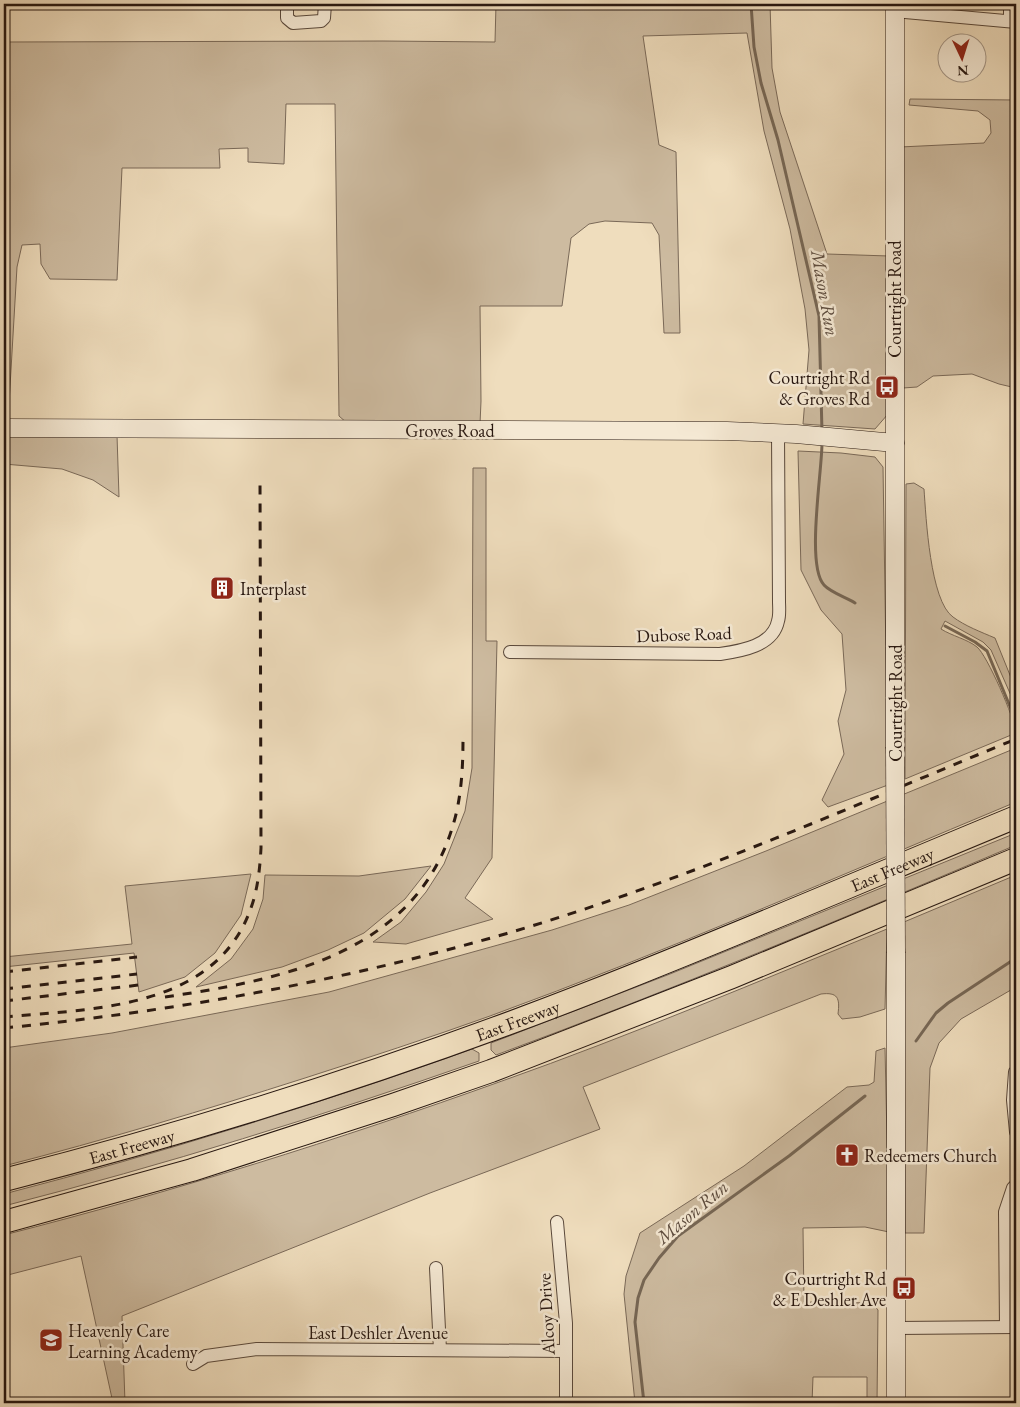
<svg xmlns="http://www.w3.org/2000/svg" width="1020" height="1407" viewBox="0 0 1020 1407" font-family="'EB Garamond',serif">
  <rect width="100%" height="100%" fill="#efddbd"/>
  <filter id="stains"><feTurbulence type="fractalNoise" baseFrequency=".004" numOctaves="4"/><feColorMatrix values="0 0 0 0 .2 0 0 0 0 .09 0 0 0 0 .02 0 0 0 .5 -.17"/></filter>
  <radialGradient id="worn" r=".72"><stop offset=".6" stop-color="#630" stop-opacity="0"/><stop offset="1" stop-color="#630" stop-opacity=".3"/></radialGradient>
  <g fill="#cdbba0" stroke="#7a6958">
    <polygon points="496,4 770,4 772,68 780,112 827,254 889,256 888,414 875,429 803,424 809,350 805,309 790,229 764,131 747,33 643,36 659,145 676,152 680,333 664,333 659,235 652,223 605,221 589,224 571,238 562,306 480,306 481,401 480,424 347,423 339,416 335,104 286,104 284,164 248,162 248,148 219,149 220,168 122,168 117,280 50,279 41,264 40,244 22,245 17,267 8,421 4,421 4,42 383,41 495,42"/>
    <polygon points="910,99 1016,100 1016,309 1011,310 1016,388 999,384 972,374 933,376 917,387 903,388 900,147 984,143 991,133 990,120 978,111 909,105"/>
    <polygon points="4,435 117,435 119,497 93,480 62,469 4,464"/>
    <polygon points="798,451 841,453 875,457 883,467 888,785 828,807 822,800 844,754 838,721 846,690 842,634 821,610 801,570"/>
    <polygon points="473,468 486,468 486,641 497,641 492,858 465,898 493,919 406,944 373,942 401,922 426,892 444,864 465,811 472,768"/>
    <path d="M914,483L924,489C926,517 930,601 953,617C965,626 981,632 995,638L1016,690V707L991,650L983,642L945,621L941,629C952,636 967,639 977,647C987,655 1015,719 1016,733L905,779L906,484Z"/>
    <path d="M1016,748V802C841,875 668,951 490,1016C429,1038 367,1058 305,1078C205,1110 105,1140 4,1166V1048L112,1033L329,992L552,930L629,905L766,851Z"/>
    <path d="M1016,833V845C844,918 672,990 496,1055L491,1050V1043L670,974Z"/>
    <polygon points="431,866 405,899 364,933 328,950 282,967 196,987 231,959 253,929 263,899 265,875 359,876"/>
    <polygon points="251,874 241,915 215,953 185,977 139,992 134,953 4,967 4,957 132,944 125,886"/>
    <polygon points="1016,875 1016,987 961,1019 939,1043 930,1068 924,1233 905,1233 904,922"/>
    <path d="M887,929L885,1009L860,1017L842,1019L838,1014C840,998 838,992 821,994L583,1087L600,1129L430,1193L122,1316L125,1403H113L81,1256L4,1276V1235C172,1192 338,1140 502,1081C632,1035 759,981 887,929Z"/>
    <polygon points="885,1048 889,1232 865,1227 803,1228 804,1302 872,1303 878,1310 877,1403 867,1402 867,1377 813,1377 812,1403 635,1403 624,1294 626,1276 640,1233 744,1166 847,1087 869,1085 874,1082 876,1051"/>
    <path d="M472,1049L479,1053V1061C322,1116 164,1165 4,1206V1194C162,1153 318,1104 472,1049Z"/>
  </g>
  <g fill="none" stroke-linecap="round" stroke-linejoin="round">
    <g stroke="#766654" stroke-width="3">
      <polyline points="751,4 754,47 761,83 778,140 819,316 822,432"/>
      <path d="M822,443C822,472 806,566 824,585C830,592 847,598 855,603"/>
      <polyline points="945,626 975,642 987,651 1016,721"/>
      <polyline points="916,1041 936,1013 948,1003 1016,958"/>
      <polyline points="644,1403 635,1322 638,1298 644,1280 659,1258 678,1236 789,1156 865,1096"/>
    </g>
    <g stroke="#59483b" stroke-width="14">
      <g id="street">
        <polyline points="287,4 287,18 293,23 321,21 324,18 325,4"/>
        <polyline points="894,11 1016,22"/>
        <polyline points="1010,21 1010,4"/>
        <path d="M510,652L720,654C741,651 773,646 778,621C780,615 779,607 779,601L778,433"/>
        <polyline points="1015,1072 1013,1100 1016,1132"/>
        <polyline points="557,1222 566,1323 566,1403"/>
        <polyline points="436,1268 440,1350"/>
        <polyline points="1006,1327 1005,1212 1013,1188 1016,1185"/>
        <polyline points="896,1328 1016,1327"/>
        <polyline points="193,1364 206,1356 257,1349 566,1351"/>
      </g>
    </g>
    <g stroke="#271710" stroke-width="19">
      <g id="secondary">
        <polyline points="895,4 895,747"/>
        <polyline points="4,428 727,431 796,434 895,443"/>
        <polyline points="896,1403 896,953"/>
      </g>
    </g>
    <g stroke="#271710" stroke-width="24">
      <g id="highway">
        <path id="s1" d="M4,1180C201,1130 396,1068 586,994C730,938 873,876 1016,817"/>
        <polyline points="4,1222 192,1170 393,1105 491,1071 732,977 1016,859"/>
      </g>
    </g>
    <use href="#street" stroke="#f5e9d4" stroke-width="12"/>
    <use href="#secondary" stroke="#f5e9d4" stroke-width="18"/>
    <use href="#highway" stroke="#efddbd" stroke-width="22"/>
    <g stroke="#271710" stroke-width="3" stroke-dasharray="9 9" stroke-linecap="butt">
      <polyline points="4,972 137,957"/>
      <polyline points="4,989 137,974"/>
      <path d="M165,997C287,979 425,952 457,810C462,786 463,762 463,738"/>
      <polyline points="4,1001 139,985"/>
      <path d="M4,1017C94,1009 218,1009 252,905C258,887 260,867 261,848L260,477"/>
      <path d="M4,1028C176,1011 338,982 505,934C680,883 848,808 1016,739"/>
    </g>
    <g stroke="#271710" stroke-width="19" stroke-linecap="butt">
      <polyline id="secondary-bridge" points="895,747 896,953"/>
    </g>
    <use href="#secondary-bridge" stroke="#f5e9d4" stroke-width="18"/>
  </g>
  <defs>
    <g id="bus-square" transform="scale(1.25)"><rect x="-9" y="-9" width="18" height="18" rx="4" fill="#8f2418" stroke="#f5e9d4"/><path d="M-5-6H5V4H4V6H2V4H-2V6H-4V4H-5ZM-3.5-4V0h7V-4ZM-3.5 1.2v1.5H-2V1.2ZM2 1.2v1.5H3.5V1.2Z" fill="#fff"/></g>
    <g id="building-square" transform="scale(1.25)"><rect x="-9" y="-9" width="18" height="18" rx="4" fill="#8f2418" stroke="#f5e9d4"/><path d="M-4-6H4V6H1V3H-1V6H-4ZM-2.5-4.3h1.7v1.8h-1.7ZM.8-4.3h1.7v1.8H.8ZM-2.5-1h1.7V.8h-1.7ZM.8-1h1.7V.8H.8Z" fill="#fff"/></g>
    <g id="church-square" transform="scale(1.25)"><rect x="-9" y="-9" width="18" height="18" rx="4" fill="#8f2418" stroke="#f5e9d4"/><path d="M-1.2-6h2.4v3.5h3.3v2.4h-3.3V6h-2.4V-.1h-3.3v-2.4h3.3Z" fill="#fff"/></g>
    <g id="school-square" transform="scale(1.25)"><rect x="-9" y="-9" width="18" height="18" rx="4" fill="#8f2418" stroke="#f5e9d4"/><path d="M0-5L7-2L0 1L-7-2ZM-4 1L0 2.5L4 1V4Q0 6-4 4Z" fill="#fff"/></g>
  </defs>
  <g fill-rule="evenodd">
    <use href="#bus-square" x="887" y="387"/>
    <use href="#building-square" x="222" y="588"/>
    <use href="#church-square" x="847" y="1155"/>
    <use href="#bus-square" x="904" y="1288"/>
    <use href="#school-square" x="51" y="1340"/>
  </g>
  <g text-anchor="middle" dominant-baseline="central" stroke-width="5" stroke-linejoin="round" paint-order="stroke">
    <g font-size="18" fill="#271710" stroke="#f5e9d4">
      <text transform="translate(894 299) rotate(-90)">Courtright Road</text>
      <text x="450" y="430">Groves Road</text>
      <text transform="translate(684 634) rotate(-2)">Dubose Road</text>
      <text transform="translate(895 703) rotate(-90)">Courtright Road</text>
      <text stroke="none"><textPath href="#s1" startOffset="942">East Freeway</textPath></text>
      <text stroke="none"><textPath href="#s1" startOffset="538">East Freeway</textPath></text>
      <text stroke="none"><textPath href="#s1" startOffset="132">East Freeway</textPath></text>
      <text transform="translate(546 1314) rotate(-93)">Alcoy Drive</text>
      <text x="378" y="1332">East Deshler Avenue</text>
    </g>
    <g font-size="18" fill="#271710" stroke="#f5e9d4" text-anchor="start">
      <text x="870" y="377" text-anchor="end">Courtright Rd<tspan x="870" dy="21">&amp; Groves Rd</tspan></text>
      <text x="240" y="588">Interplast</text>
      <text x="864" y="1155">Redeemers Church</text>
      <text x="886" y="1278" text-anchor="end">Courtright Rd<tspan x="886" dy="21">&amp; E Deshler Ave</tspan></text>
      <text x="68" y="1330">Heavenly Care<tspan x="68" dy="21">Learning Academy</tspan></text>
    </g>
    <g font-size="19" font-style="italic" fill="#5c4b3e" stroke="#f5e9d4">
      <text transform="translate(825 293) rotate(80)">Mason Run</text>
      <text transform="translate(692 1212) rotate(-40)">Mason Run</text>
    </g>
  </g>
  <rect width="1020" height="1407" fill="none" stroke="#efddbd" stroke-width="20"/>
  <rect x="5" y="5" width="1010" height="1397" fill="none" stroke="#271710" stroke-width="2.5"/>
  <rect x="10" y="10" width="1000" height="1387" fill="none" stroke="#271710"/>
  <g transform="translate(962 58) rotate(176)"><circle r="24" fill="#f5e9d4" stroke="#a39586"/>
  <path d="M0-4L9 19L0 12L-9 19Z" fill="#8f2418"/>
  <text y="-8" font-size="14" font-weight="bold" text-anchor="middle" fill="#271710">N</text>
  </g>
  <rect width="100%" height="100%" filter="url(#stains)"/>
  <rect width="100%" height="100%" fill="url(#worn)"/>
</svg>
